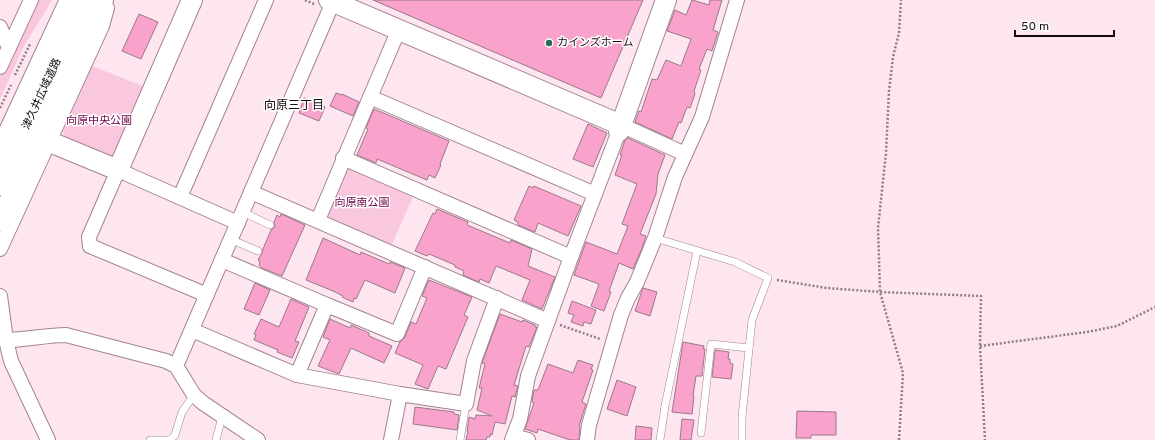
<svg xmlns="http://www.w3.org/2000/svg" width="1155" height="440" viewBox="0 0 1155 440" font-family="Overpass,'Noto Sans JP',sans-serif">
  <rect width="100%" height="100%" fill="#fde6f0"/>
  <g fill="#f9c7de">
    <polygon points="36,0 52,0 24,46 0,99 0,78"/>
    <polygon points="92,66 145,87 116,154 109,158 65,138 63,131"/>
    <polygon points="343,158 416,190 389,251 318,220"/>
  </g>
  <g fill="#f9a2cc" stroke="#9a7988">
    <polygon points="373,0 643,0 601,98"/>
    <polygon points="692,0 709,5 710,0 722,0 713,30 718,32 712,51 707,49 699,69 701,70 694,91 695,94 690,108 687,107 681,123 679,122 672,139 635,122 639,111 641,112 652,79 657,80 666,60 681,66 691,39 667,31 675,10 686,15"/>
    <polygon points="139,14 158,22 141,59 122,51"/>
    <polygon points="336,93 342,95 342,94 359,102 353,116 330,106"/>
    <polygon points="304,98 325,107 319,121 299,113"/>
    <polygon points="374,109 449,141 440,164 441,165 435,178 429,175 427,180 377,159 376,163 357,155 368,129 366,128"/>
    <polygon points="588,124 607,133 593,167 573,159"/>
    <polygon points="628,138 665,155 658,174 656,194 640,234 646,236 642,248 633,269 619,263 609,291 611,292 604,311 591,306 599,284 574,275 586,242 617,254 628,226 622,224 637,184 615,175 622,155 620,155 625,140"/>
    <polygon points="529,186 533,188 534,186 581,206 568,236 538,223 535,232 518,225 518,222 514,220"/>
    <polygon points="437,209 468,222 467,225 510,243 511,240 532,249 528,266 555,277 542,309 522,300 530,280 496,266 489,283 480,279 479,282 463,275 464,271 455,267 455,265 429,254 427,256 415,251 433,213 435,214"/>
    <polygon points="281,214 305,225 282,276 262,268 259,265 260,261 258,260 262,253 263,249 271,230 275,227 274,222 277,215 280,217"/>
    <polygon points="323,238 360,255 361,252 389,264 390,262 405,268 395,293 365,280 356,299 354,298 353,302 342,297 343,296 333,291 306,280"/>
    <polygon points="429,280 472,297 464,315 468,317 446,369 438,366 428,389 415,384 423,365 395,353 400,342 405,337 411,322 416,324 427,298 422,296"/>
    <polygon points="255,283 270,290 259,315 244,309"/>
    <polygon points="643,288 657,292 650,316 635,311"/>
    <polygon points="291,299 309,307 295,341 299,342 292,358 277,352 278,350 254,340 256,335 254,334 261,319 279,327"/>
    <polygon points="572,301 596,310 591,324 584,322 583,326 571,322 574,315 568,313"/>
    <polygon points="500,314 522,322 523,320 535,325 535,327 537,327 529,347 526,346 514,385 518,386 515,397 512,396 505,424 495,422 492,435 490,434 490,437 487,437 486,440 466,440 468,431 467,431 469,417 475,419 476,415 492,416 477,410 482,388 479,388 485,364 482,363"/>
    <polygon points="330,319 350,328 351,325 369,333 369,336 392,346 384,363 351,348 339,374 318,366 330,340 323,337"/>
    <polygon points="683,342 704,346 703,349 705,349 702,376 696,376 693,396 694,397 692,414 672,412"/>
    <polygon points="715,350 729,352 728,359 730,359 730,363 733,364 731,379 712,377"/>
    <polygon points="578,360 593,365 591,369 593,370 582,402 586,404 579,426 580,426 579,440 570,440 538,429 537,433 525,429 534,403 532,402 532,401 534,390 538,390 548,364 573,373"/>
    <polygon points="617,380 636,387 627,416 607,409"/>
    <polygon points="415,407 454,412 454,414 459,415 457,430 413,424"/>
    <polygon points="797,411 836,412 836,435 811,435 811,438 796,438"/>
    <polygon points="682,419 694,420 691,440 680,440"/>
    <polygon points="636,426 652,428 651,440 635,440"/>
  </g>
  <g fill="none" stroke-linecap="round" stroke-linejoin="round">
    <g stroke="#a48292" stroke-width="8">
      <g id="lane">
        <polyline points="249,215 270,225"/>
        <polyline points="655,238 735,262 768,278 752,320 742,417 742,440"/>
        <polyline points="237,242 258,251"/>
        <polyline points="701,433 711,344 749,348"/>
        <polyline points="150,440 170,440"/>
        <polyline points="170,440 175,435 182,412 194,395"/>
        <polyline points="216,440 222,417"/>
        <polyline points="460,440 466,404"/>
        <polyline points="660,440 665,406 697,251"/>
      </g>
    </g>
    <g stroke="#a48292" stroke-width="16">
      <g id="street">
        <polyline points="0,27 9,48"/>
        <polyline points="0,67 31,0"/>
        <polyline points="370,97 595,194"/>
        <polyline points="621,125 685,154"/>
        <polyline points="343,158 571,257"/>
        <polyline points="251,192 548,321"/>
        <polyline points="180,197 266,0"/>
        <polyline points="318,220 399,29"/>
        <polyline points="0,249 102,26 107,8"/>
        <polyline points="222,260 327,305"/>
        <polyline points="207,295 90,246 89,237 118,170 238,223"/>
        <polyline points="0,296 6,340 11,361 48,440"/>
        <polyline points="192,330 297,375 400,394 466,404 474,361 497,298"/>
        <path d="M6,340C26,340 46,335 66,335L166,361L176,366L194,395L203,403L258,440"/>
        <polyline points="176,366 333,2"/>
        <polyline points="297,375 327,305 397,334 425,267"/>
        <polyline points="514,436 528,440"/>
        <polyline points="391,440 400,394"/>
        <polyline points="512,440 520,419 528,376 571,257 619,131"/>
        <polyline points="587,440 589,425 621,315 628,298 637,282 655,238 675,177 702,117 737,0"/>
      </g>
    </g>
    <g stroke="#a48292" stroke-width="22">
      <g id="secondary">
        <polyline points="329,0 621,125"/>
        <polyline points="619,131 666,0"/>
        <polyline points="50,142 118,170 192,0"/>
        <polyline points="0,151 70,0"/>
        <polyline points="0,185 85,4"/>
        <polyline points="0,221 103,0"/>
      </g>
    </g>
    <g stroke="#8f7d85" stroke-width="2.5" stroke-dasharray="2 2" stroke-linecap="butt">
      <polyline points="305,0 314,4"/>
      <polyline points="15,75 30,44"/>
      <polyline points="0,108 11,85"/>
      <polyline points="777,280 827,288 880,292 981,296 980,346 985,440"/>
      <polyline points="560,325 600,339"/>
      <polyline points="980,346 1087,332 1117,326 1155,307"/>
      <polyline points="899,440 903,373 880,292 878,228 886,153 889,91 893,57 899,33 901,0"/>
    </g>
    <use href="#lane" stroke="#fff" stroke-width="7"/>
    <use href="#street" stroke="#fff" stroke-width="14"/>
    <use href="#secondary" stroke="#fff" stroke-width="20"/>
  </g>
  <circle fill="#2d6b57" stroke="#fff" stroke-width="1.5" cx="549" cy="43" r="4"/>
  <g text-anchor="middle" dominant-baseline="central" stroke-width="3" stroke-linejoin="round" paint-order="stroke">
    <g font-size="11" fill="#150a0f" stroke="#fff" text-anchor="start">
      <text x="557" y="43">カインズホーム</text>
    </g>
    <g font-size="11" fill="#150a0f" stroke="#fff">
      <text transform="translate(42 94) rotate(-65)">津久井広域道路</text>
    </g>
    <g font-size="11" fill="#6f0649" stroke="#fff">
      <text x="99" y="121">向原中央公園</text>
      <text x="362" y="203">向原南公園</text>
    </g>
    <g font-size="12" fill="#150a0f" stroke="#fff">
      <text x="294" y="106">向原三丁目</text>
    </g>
  </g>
  <path d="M1015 30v6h99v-6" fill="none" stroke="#150a0f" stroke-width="2"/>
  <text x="1021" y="30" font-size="12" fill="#150a0f" stroke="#ffffff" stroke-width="3" paint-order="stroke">50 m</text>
</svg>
